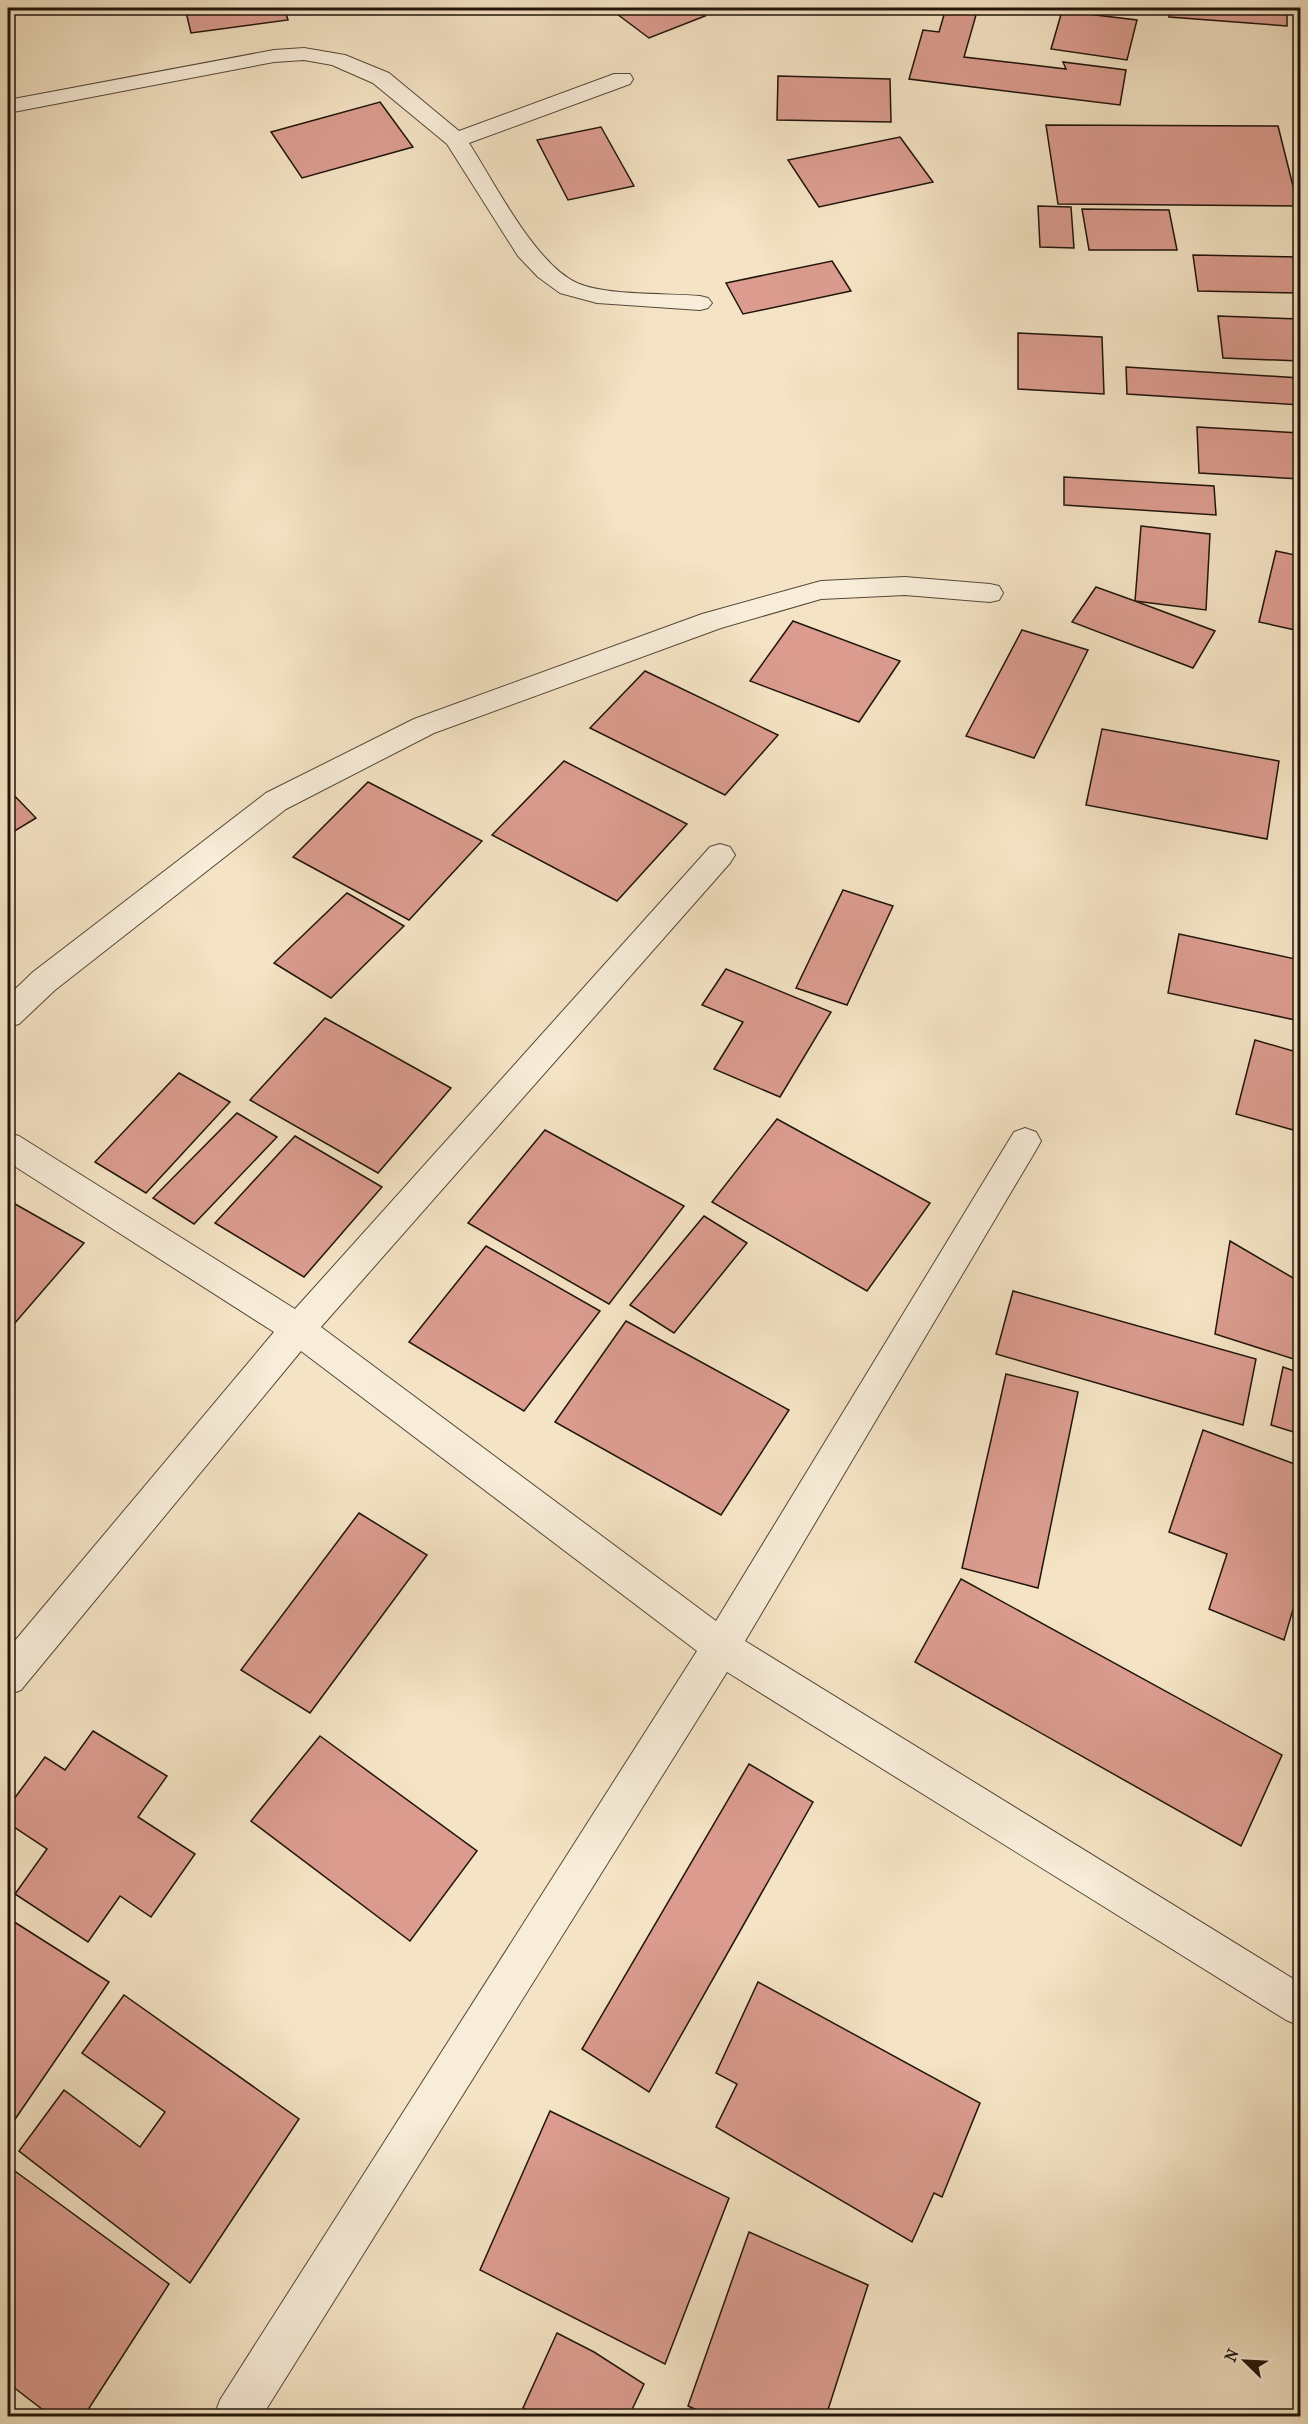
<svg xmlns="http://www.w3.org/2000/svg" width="1308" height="2424" viewBox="0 0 1308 2424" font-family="'IM FELL French Canon',serif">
  <rect width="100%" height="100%" fill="#f4e3c4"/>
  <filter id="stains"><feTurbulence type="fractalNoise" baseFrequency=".00333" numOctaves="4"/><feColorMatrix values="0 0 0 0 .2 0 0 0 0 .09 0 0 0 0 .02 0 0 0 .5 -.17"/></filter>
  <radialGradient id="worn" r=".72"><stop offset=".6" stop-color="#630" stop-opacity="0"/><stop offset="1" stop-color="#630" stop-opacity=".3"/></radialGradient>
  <g fill="#db9c8f" stroke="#20150b" stroke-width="1.5">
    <polygon points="185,8 284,8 288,20 191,33"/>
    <polygon points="609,8 694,8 705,16 649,38"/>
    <polygon points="946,8 978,8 964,57 1066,69 1063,62 1126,70 1120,105 909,79 923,30 939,32"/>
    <polygon points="1169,8 1287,8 1287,26 1169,17"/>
    <polygon points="1062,11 1137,20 1127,60 1051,49"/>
    <polygon points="778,76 890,79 891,122 777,120"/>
    <polygon points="380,102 413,147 302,178 271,132"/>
    <polygon points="1046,125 1278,126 1298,206 1058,204"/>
    <polygon points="601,127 634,186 568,200 537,140"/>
    <polygon points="900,137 933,182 819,207 788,160"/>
    <polygon points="1038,206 1071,207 1074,248 1040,247"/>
    <polygon points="1082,209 1169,210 1177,250 1089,250"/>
    <polygon points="1193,255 1300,257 1300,293 1198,291"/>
    <polygon points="832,261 851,291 743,314 726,283"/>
    <polygon points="1218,316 1300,319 1300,361 1223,358"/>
    <polygon points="1018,333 1102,337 1104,394 1018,389"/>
    <polygon points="1126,367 1300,378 1300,405 1127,394"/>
    <polygon points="1197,427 1300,433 1300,479 1199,473"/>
    <polygon points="1064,477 1214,486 1216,515 1064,505"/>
    <polygon points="1141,526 1210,534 1206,610 1135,601"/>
    <polygon points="1276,551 1300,556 1300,631 1259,622"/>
    <polygon points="1096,587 1135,601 1215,631 1193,668 1072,622"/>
    <polygon points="793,621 900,661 859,722 750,681"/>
    <polygon points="1022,630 1088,650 1034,758 966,736"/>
    <polygon points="645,671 778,735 725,795 590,728"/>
    <polygon points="1102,729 1279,761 1267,839 1086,805"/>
    <polygon points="564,761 687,824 617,901 492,835"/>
    <polygon points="368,782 482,841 409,920 293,857"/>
    <polygon points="8,789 36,818 8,835"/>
    <polygon points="843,890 893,906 847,1005 796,988"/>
    <polygon points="347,893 404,926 331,998 274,963"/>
    <polygon points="1179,934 1300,960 1300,1021 1168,993"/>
    <polygon points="726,969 831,1012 780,1097 714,1069 743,1022 702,1005"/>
    <polygon points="325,1018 451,1088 378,1173 250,1100"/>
    <polygon points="1255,1040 1300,1053 1300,1117 1297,1131 1236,1114"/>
    <polygon points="179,1073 230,1102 146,1193 95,1162"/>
    <polygon points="237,1113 277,1137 194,1224 153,1198"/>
    <polygon points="777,1119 930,1203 867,1291 712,1202"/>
    <polygon points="545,1130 684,1206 609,1304 468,1223"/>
    <polygon points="295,1136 382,1187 304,1277 215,1223"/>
    <polygon points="8,1200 84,1243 8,1331"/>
    <polygon points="704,1216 747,1243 674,1333 630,1305"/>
    <polygon points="1230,1241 1300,1282 1300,1361 1215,1334"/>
    <polygon points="486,1246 600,1311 524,1411 409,1342"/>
    <polygon points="1013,1291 1256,1359 1243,1425 996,1354"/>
    <polygon points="626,1321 789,1410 721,1515 555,1422"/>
    <polygon points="1283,1367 1300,1373 1300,1434 1271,1425"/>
    <polygon points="1006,1374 1078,1392 1038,1588 962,1568"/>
    <polygon points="1203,1430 1300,1466 1300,1586 1284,1640 1209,1609 1227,1554 1169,1532"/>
    <polygon points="359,1513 427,1555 310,1713 241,1670"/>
    <polygon points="961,1579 1282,1755 1241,1846 915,1662"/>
    <polygon points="93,1731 167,1776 138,1817 195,1854 151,1917 120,1896 88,1942 15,1894 47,1849 8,1823 8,1807 45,1757 65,1770"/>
    <polygon points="320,1736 477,1851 410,1941 251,1821"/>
    <polygon points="749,1764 813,1802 649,2092 582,2049"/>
    <polygon points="8,1918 109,1982 9,2128 8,2127"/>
    <polygon points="758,1982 980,2103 942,2197 934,2193 912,2242 716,2127 737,2084 716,2073"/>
    <polygon points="124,1995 299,2119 190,2283 19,2151 64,2090 140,2147 165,2112 82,2053"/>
    <polygon points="550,2111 729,2198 665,2364 480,2270"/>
    <polygon points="8,2166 169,2284 84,2416 51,2416 8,2383"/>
    <polygon points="749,2232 868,2285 826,2416 710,2416 688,2406"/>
    <polygon points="557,2333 594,2352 644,2384 629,2416 538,2416 523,2408"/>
  </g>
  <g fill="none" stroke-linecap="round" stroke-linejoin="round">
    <g stroke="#554839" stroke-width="2">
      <g id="street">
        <path d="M304,48L345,55L389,73L459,131L614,74H630L633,79L630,84L469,143C494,182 535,264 577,283C606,296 667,293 700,296L708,298L712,303L708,308L700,310L597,303L560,293L538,277L518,256L447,144L373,83L332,65L304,60L274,62L8,113V100L274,50Z"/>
        <polygon points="905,577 990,584 999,586 1003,593 999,600 990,602 905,595 821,599 721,628 434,733 286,809 55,990 19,1024 8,1027 8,996 33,972 266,793 414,719 702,614 821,581"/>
        <polygon points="720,844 730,847 735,855 730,863 321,1327 716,1621 1014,1132 1025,1128 1036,1132 1041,1141 1036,1150 745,1641 1300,1983 1300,2026 1286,2020 727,1672 262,2416 214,2416 220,2400 697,1651 301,1351 21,1690 8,1695 8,1649 274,1332 8,1162 8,1133 19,1136 295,1309 710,847"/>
      </g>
    </g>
    <use href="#street" fill="#f8edd9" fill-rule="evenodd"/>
  </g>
  <rect width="1308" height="2424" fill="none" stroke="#f4e3c4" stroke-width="30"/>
  <rect x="9" y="9" width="1290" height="2406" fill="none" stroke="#20150b" stroke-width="3"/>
  <rect x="15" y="15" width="1278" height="2394" fill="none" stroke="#20150b" stroke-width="1.5"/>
  <g transform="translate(1245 2361) rotate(294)" stroke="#f8edd9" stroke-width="4.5" paint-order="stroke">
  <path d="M0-4.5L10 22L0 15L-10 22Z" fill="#20150b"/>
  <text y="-9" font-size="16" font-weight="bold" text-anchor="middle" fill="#20150b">N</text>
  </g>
  <rect width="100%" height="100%" filter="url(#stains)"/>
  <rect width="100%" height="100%" fill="url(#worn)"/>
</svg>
